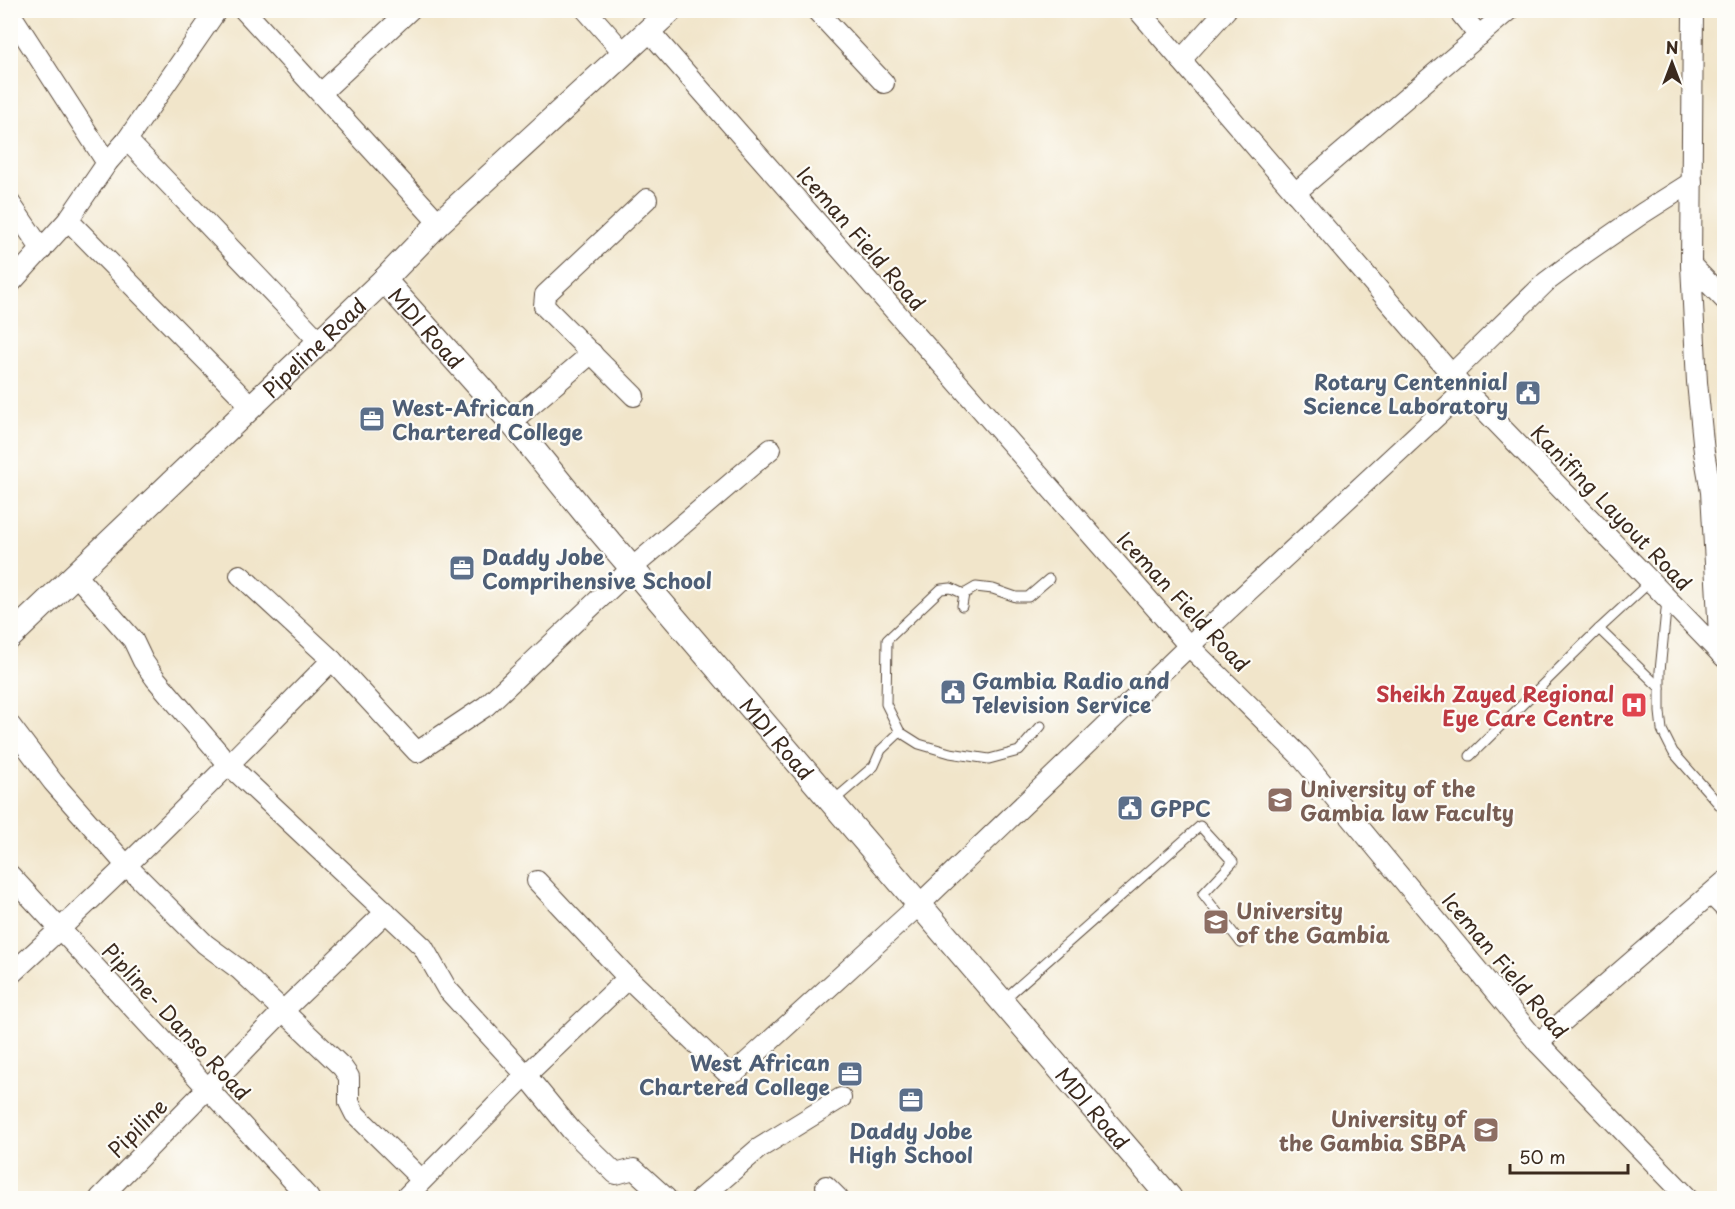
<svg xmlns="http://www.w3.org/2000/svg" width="1735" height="1209" viewBox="0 0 1735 1209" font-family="'Playpen Sans',sans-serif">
  <rect width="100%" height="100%" fill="#fdfcf7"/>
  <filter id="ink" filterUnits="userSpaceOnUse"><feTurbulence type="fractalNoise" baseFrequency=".0167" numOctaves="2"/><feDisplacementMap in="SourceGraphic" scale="12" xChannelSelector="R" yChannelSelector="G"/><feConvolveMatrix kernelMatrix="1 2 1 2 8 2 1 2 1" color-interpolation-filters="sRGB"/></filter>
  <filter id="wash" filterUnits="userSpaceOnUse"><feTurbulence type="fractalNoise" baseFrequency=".008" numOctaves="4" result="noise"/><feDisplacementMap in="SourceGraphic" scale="24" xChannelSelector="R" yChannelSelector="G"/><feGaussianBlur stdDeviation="1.35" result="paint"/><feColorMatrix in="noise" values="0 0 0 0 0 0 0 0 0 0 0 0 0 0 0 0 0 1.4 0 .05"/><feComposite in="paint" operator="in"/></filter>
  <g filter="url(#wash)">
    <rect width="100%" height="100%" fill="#f1e5ca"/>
  </g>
  <g filter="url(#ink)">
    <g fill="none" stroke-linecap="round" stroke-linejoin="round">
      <g stroke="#564638" stroke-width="11">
        <g id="service">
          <polyline points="1667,600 1660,671 1660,712 1662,730 1673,752 1724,810"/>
          <polyline points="962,606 964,594 976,587 993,589 1016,597 1028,597 1049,579"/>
          <polyline points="1599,629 1660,688"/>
          <polyline points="900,732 886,704 887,640 941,589 951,588 964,594"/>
          <polyline points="1470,756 1599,629 1650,582"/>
          <polyline points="832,802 874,766 881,750 900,732 919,744 950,753 989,759 1019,751 1041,726"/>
          <polyline points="1707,898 1724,915"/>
          <polyline points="1002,1001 1200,826 1233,862 1203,894 1241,943"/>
        </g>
      </g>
      <g stroke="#564638" stroke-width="22">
        <g id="minor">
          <polyline points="244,10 439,223"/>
          <polyline points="586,10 625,54"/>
          <polyline points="816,10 884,83"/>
          <polyline points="1138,10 1465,390 1724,657"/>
          <polyline points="1458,10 1479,36"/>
          <polyline points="1693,10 1691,265 1697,382 1704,452 1711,492 1720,653"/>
          <polyline points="10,13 107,163"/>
          <polyline points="649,31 1189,646 1301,757 1538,1043 1688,1198"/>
          <polyline points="1181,60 1226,10"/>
          <polyline points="321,93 410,10"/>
          <polyline points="127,140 320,342"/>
          <polyline points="1295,193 1509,10"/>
          <polyline points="10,203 42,250"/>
          <polyline points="68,220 251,406"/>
          <polyline points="1691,265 1724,299"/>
          <polyline points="10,284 68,220 107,163 127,140 217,10"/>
          <polyline points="1452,374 1546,282 1585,253 1643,213 1692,182"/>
          <polyline points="634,396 544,306 545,295 647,199"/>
          <polyline points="511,422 592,353"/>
          <polyline points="76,575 133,640 143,661 155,678 229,765 423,947 447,989 526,1075 571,1130 616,1174 634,1169 666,1198"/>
          <polyline points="240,575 332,660 417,752 486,706 632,568 771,449"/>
          <polyline points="10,725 53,782 126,865 205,944 240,970 342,1067 349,1077 349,1102 355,1114 422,1180"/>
          <polyline points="10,875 309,1198"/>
          <polyline points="537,881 628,978 725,1071 730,1073 736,1072 920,904 1189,646 1465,390"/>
          <path d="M10,975C121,874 227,767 332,660"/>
          <polyline points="1538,1043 1724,882"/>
          <polyline points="826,1186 838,1198"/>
          <polyline points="100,1198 283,1011 386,912"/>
          <polyline points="405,1198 526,1075 628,978"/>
          <polyline points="701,1198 758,1149 841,1098"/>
        </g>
      </g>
      <g stroke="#564638" stroke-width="26">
        <g id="tertiary">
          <path id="s1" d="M384,280L511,422L589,518L1170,1198"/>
          <path id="s2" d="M10,637L384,280L439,223L671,10"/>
        </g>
      </g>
      <use href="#service" stroke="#fff" stroke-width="9"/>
      <use href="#minor" stroke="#fff" stroke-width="20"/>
      <use href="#tertiary" stroke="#fff" stroke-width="24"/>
    </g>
  </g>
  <defs>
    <g id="civic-square" transform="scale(1.35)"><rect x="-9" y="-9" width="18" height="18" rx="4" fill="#5c6f8a" stroke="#fdfcf7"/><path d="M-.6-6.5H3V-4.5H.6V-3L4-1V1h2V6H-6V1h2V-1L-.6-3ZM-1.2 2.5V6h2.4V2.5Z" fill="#fff"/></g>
    <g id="office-square" transform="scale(1.35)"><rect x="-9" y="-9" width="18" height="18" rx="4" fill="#5c6f8a" stroke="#fdfcf7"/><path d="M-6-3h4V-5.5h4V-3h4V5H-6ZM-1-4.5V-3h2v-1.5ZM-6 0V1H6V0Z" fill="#fff"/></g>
    <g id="hospital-square" transform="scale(1.35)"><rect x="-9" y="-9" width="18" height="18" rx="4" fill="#e0444e" stroke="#fdfcf7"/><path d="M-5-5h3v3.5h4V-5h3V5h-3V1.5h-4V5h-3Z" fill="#fff"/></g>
    <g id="university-square" transform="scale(1.35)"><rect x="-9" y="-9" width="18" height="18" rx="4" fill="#8d6e63" stroke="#fdfcf7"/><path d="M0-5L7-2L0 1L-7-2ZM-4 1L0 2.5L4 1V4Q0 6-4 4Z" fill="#fff"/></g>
  </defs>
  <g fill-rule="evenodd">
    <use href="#civic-square" x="1528" y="393"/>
    <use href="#office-square" x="372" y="419"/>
    <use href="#office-square" x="462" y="568"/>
    <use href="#civic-square" x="953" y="692"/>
    <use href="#hospital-square" x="1634" y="705"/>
    <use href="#university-square" x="1280" y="800"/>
    <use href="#civic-square" x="1130" y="808"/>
    <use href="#university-square" x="1216" y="922"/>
    <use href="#office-square" x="850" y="1074"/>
    <use href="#office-square" x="911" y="1100"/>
    <use href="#university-square" x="1486" y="1130"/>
  </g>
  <g text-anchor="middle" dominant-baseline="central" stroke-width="4.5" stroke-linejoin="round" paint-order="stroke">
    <g font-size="21" fill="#3b2a1e" stroke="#fdfcf7">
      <text transform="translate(862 238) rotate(49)">Iceman Field Road</text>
      <text stroke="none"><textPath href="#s1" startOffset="64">MDI Road</textPath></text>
      <text stroke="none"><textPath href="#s2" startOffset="420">Pipeline Road</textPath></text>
      <text transform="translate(1612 507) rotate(46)">Kanifing Layout Road</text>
      <text transform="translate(1184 601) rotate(47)">Iceman Field Road</text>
      <text stroke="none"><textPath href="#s1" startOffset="604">MDI Road</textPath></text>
      <text transform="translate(1506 965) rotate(50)">Iceman Field Road</text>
      <text transform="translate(177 1021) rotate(47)">Pipline- Danso Road</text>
      <text stroke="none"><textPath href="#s1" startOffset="1090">MDI Road</textPath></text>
      <text transform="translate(137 1127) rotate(-45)">Pipiline</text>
    </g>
    <g font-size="21" font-weight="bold" fill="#4e5e75" stroke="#fdfcf7" text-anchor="start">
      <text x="1508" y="381" text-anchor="end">Rotary Centennial<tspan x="1508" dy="24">Science Laboratory</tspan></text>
      <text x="392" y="407">West-African<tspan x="392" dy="24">Chartered College</tspan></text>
      <text x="482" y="556">Daddy Jobe<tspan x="482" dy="24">Comprihensive School</tspan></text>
      <text x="972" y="680">Gambia Radio and<tspan x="972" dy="24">Television Service</tspan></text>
      <text x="1150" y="808">GPPC</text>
      <text x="830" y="1062" text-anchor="end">West African<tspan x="830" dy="24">Chartered College</tspan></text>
      <text x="911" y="1130" text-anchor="middle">Daddy Jobe<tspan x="911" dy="24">High School</tspan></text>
    </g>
    <g font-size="21" font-weight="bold" fill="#be3a42" stroke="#fdfcf7" text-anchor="end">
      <text x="1614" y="693">Sheikh Zayed Regional<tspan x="1614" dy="24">Eye Care Centre</tspan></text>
    </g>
    <g font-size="21" font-weight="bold" fill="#785e54" stroke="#fdfcf7" text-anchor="start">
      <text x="1300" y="788">University of the<tspan x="1300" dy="24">Gambia law Faculty</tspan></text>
      <text x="1236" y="910">University<tspan x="1236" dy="24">of the Gambia</tspan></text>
      <text x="1466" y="1118" text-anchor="end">University of<tspan x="1466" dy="24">the Gambia SBPA</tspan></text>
    </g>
  </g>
  <rect width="1735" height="1209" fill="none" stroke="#fdfcf7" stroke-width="36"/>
  <g transform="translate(1672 63)" stroke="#fdfcf7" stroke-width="4.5" paint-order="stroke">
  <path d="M0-4.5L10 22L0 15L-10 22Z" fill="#3b2a1e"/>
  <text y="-9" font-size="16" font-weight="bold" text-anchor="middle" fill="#3b2a1e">N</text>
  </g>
  <path d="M1510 1164v9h118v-9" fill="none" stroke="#3b2a1e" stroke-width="3"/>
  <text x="1519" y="1164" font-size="18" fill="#3b2a1e" stroke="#fdfcf7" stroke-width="4.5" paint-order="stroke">50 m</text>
</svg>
